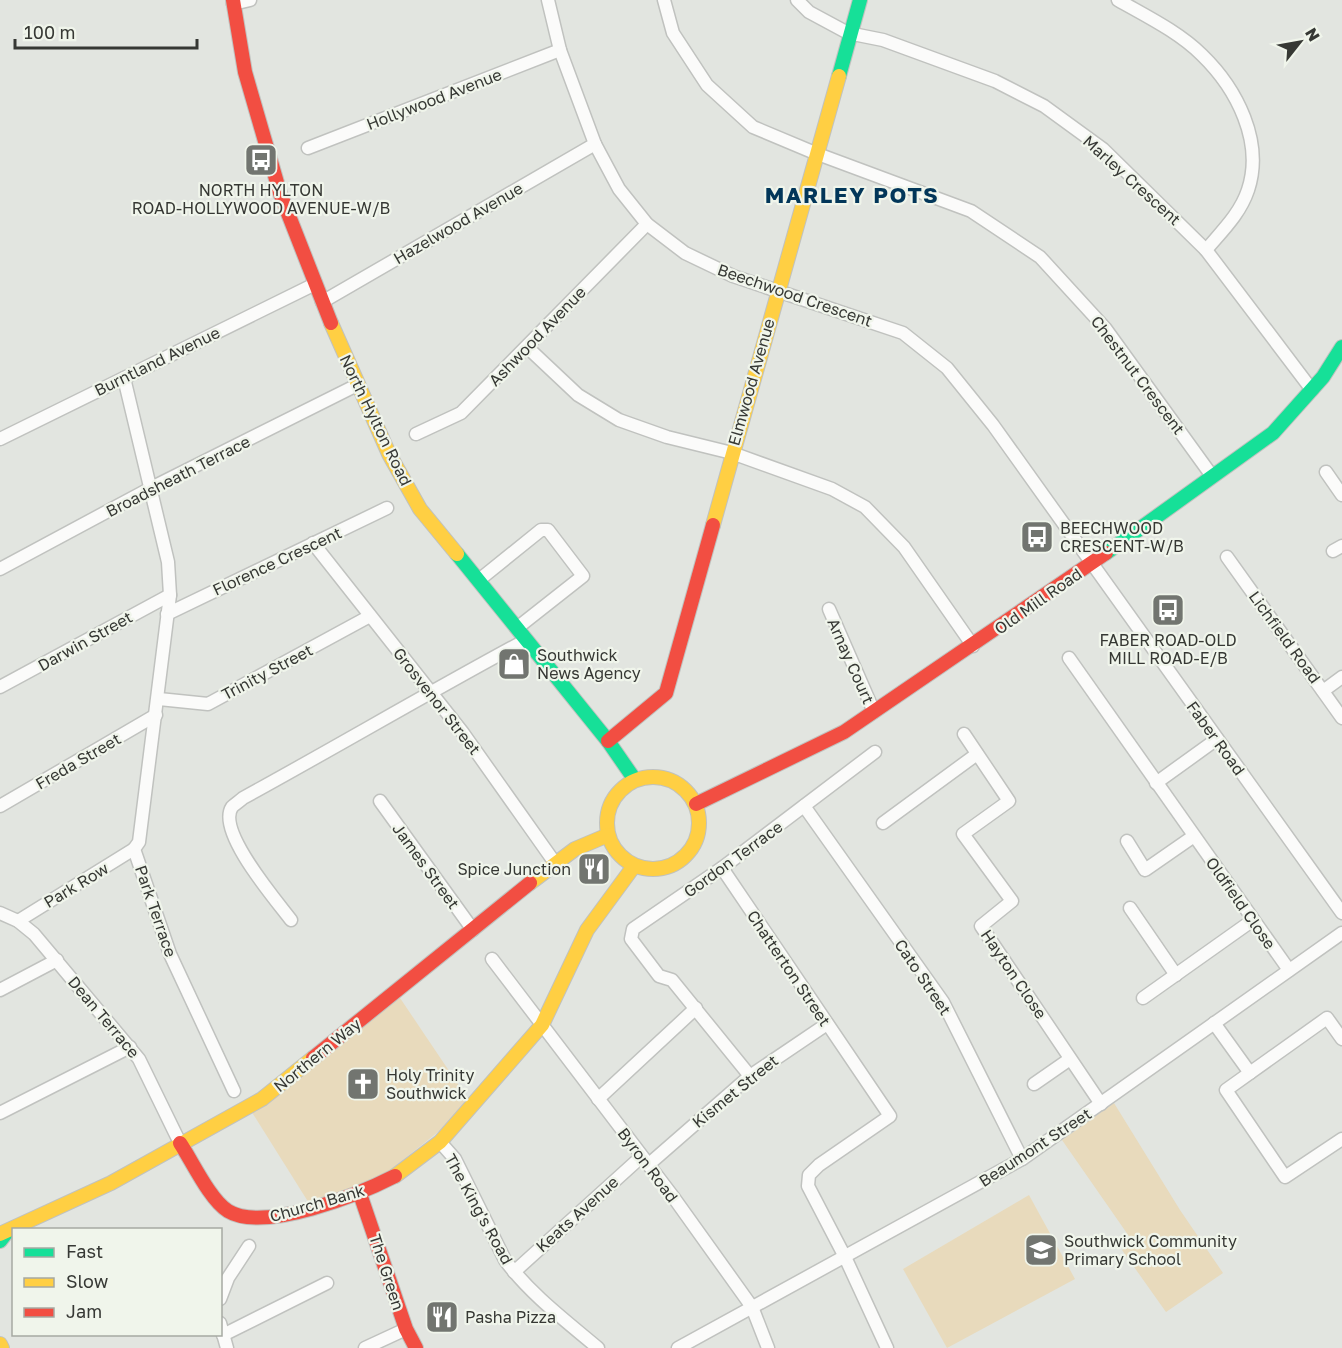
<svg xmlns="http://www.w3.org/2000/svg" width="1342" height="1348" viewBox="0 0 1342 1348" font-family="'Golos Text',sans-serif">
  <rect width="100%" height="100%" fill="#e2e5e0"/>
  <g fill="#e8dabc">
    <polygon points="396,992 472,1105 360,1194 312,1208 248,1106"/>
    <polygon points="1114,1103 1180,1210 1223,1273 1166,1312 1122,1250 1133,1242 1062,1140"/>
    <polygon points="1029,1195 1075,1279 947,1348 903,1269"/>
  </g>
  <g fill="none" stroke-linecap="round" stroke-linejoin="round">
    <g stroke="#c0c2bf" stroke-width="15">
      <g id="street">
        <polyline points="548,0 560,50 595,144 619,189 647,224 685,253 733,276 903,333 947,368 993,425 1342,913"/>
        <polyline points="664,0 673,33 707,85 753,127 815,153 971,211 1040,257 1105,328 1212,476"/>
        <polyline points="797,0 809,12 848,33 883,40 995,81 1044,106 1103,149 1206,250 1312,390"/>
        <path d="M1118,0C1146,16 1179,32 1202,55C1237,89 1264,142 1248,190C1240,214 1222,231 1206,250"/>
        <polyline points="233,4 250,0"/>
        <polyline points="308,148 560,50"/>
        <polyline points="322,302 595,144"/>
        <polyline points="527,347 578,395 619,420 667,437 732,453 832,489 865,507 904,547 973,646"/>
        <polyline points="124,378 168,562 170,595 139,842 134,849 170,954 234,1091"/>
        <polyline points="416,434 461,413 647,224"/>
        <polyline points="0,439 315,284"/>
        <polyline points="1326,472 1342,495"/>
        <polyline points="313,543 463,733 555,863"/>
        <polyline points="1333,551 1342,546"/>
        <polyline points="1227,557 1342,718"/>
        <polyline points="0,569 149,489 357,385"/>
        <polyline points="479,580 541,530 548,530 583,576 517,628"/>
        <polyline points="829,609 874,712"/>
        <polyline points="167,614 387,508"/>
        <polyline points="1069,658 1289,970"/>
        <polyline points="0,687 170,595"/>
        <polyline points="1323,691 1342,677"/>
        <polyline points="159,699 208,704 370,616"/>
        <polyline points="964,734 1009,801 963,834 1012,901 981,926 1101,1104"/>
        <polyline points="1156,783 1217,739"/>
        <polyline points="380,801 473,930"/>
        <polyline points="0,806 156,715"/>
        <polyline points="804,806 943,1002 1022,1159"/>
        <polyline points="883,823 977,754"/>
        <polyline points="1127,841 1145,870 1194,836"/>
        <polyline points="722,868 890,1116 819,1165 809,1175 808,1186 845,1257 887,1348"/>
        <polyline points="1130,908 1176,975"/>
        <polyline points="0,913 18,921 34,934 139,1059 180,1143"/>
        <path d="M291,920C276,900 216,831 232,807C235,804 240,801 243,798C338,746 431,691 526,640"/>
        <polyline points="18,921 134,849"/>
        <polyline points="492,959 674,1198 752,1307 768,1348"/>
        <polyline points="0,990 57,960"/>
        <polyline points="1143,998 1253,920"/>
        <polyline points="1214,1023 1250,1073"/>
        <polyline points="1342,1039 1327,1018 1226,1090 1285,1177 1342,1139"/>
        <polyline points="750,1076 672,980 659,976 631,939 633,929 722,868 875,752"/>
        <polyline points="1034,1084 1070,1059"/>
        <polyline points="598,1099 696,1008"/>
        <polyline points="0,1113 130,1047"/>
        <path d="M440,1142L455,1159L505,1260C530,1294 566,1321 598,1348"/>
        <polyline points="648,1165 750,1076 827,1024"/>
        <polyline points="514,1272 641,1157"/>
        <polyline points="220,1299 228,1278 249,1246"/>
        <polyline points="220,1323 227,1348"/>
        <polyline points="223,1335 327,1283"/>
        <polyline points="365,1348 406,1329"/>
        <polyline points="678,1348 1022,1159 1342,933"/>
      </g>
    </g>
    <g stroke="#c0c2bf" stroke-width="16">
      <g id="fast">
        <polyline points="839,76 860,0"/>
        <polyline points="1106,553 1273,433 1323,377 1342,347"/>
        <polyline points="457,554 608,741 635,780"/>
        <polyline points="0,1241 7,1232"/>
      </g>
    </g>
    <g stroke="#c0c2bf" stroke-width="16">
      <g id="slow">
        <polyline points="331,323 389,454 420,509 457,554"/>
        <polyline points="713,525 839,76"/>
        <circle cx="653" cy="823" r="46"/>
        <polyline points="530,883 575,849 608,835"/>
        <polyline points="395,1176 440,1142 542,1025 587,930 634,866"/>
        <polyline points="0,1234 111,1183 262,1099 313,1058"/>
        <polyline points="0,1344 2,1348"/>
      </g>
    </g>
    <g stroke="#c0c2bf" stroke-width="16">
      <g id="jam">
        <polyline points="233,0 245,72 280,193 331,323"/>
        <polyline points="608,741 666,693 713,525"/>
        <polyline points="696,804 844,732 1106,553"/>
        <polyline points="313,1058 530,883"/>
        <path d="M180,1143C192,1161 210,1200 228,1211C264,1233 360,1194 395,1176"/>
        <polyline points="360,1194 406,1329 416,1348"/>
      </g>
    </g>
    <use href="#street" stroke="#fbfbfa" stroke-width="12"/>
    <use href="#fast" stroke="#16e098" stroke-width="14"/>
    <use href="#slow" stroke="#ffcf43" stroke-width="14"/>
    <use href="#jam" stroke="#f24e42" stroke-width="14"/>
  </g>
  <defs>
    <g id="bus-square" transform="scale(1.725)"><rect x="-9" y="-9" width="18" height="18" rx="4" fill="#727570" stroke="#f0f5eb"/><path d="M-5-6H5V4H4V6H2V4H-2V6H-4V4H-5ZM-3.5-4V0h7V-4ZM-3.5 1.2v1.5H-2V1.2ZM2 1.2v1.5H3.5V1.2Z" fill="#fff"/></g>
    <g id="shop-square" transform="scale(1.725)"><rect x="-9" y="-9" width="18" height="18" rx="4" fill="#727570" stroke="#f0f5eb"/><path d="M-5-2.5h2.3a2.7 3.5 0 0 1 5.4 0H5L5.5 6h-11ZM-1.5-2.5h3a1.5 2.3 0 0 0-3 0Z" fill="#fff"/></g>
    <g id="restaurant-square" transform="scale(1.725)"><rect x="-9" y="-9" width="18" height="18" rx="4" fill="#727570" stroke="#f0f5eb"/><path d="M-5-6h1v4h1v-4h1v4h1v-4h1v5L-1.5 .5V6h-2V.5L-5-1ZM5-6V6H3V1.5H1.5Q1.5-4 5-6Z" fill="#fff"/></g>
    <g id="church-square" transform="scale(1.725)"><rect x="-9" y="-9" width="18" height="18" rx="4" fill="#727570" stroke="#f0f5eb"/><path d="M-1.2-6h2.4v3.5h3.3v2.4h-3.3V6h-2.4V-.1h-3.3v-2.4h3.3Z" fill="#fff"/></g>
    <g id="school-square" transform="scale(1.725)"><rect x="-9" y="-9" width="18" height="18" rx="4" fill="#727570" stroke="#f0f5eb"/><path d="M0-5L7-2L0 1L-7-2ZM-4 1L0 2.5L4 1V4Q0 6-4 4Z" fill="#fff"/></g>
  </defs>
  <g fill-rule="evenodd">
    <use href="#bus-square" x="261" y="160"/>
    <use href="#bus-square" x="1037" y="537"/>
    <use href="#bus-square" x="1168" y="610"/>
    <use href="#shop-square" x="514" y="664"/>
    <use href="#restaurant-square" x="594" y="869"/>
    <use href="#church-square" x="363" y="1084"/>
    <use href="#school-square" x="1041" y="1250"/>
    <use href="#restaurant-square" x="442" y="1317"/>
  </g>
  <g text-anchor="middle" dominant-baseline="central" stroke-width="4.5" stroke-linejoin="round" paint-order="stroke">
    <g font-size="16" fill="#363834" stroke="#f0f5eb">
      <text transform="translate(434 99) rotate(-21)">Hollywood Avenue</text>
      <text transform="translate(1132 180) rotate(42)">Marley Crescent</text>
      <text transform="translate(458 223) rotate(-30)">Hazelwood Avenue</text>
      <text transform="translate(795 295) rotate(19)">Beechwood Crescent</text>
      <text transform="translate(537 336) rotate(-46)">Ashwood Avenue</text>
      <text transform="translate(157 361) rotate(-26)">Burntland Avenue</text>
      <text transform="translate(1138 375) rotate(53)">Chestnut Crescent</text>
      <text transform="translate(751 382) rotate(-74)">Elmwood Avenue</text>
      <text transform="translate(376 420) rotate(64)">North Hylton Road</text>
      <text transform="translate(178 476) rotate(-27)">Broadsheath Terrace</text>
      <text transform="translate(277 561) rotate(-25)">Florence Crescent</text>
      <text transform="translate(1038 601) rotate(-35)">Old Mill Road</text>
      <text transform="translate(1285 637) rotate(54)">Lichfield Road</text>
      <text transform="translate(85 641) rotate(-29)">Darwin Street</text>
      <text transform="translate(851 661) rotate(66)">Arnay Court</text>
      <text transform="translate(267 672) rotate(-28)">Trinity Street</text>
      <text transform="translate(437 701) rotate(52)">Grosvenor Street</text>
      <text transform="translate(1216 738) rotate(54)">Faber Road</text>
      <text transform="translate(78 761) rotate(-30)">Freda Street</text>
      <text transform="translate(733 859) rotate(-36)">Gordon Terrace</text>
      <text transform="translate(426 866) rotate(54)">James Street</text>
      <text transform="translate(76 885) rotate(-31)">Park Row</text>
      <text transform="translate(1241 903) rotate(55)">Oldfield Close</text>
      <text transform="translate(156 911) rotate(71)">Park Terrace</text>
      <text transform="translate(789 968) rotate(56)">Chatterton Street</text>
      <text transform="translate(1014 974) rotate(56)">Hayton Close</text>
      <text transform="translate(923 977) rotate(56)">Cato Street</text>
      <text transform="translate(104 1017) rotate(50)">Dean Terrace</text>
      <text transform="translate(317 1055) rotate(-39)">Northern Way</text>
      <text transform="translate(735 1091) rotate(-39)">Kismet Street</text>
      <text transform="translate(1035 1147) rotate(-33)">Beaumont Street</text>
      <text transform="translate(648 1165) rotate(53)">Byron Road</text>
      <text transform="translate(317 1203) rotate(-16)">Church Bank</text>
      <text transform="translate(479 1209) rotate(61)">The King's Road</text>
      <text transform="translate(577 1214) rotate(-42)">Keats Avenue</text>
      <text transform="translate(387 1272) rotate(72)">The Green</text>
    </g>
    <g font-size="16" fill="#363834" stroke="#f0f5eb" text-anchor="start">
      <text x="261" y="190" text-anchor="middle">NORTH HYLTON<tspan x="261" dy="18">ROAD-HOLLYWOOD AVENUE-W/B</tspan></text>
      <text x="1060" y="528">BEECHWOOD<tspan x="1060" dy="18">CRESCENT-W/B</tspan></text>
      <text x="1168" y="640" text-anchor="middle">FABER ROAD-OLD<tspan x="1168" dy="18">MILL ROAD-E/B</tspan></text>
      <text x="537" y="655">Southwick<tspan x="537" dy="18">News Agency</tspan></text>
      <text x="571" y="869" text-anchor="end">Spice Junction</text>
      <text x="386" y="1075">Holy Trinity<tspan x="386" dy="18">Southwick</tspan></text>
      <text x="1064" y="1241">Southwick Community<tspan x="1064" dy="18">Primary School</tspan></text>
      <text x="465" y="1317">Pasha Pizza</text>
    </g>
    <g font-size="22" font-weight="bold" letter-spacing="1.5" fill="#023659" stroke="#f0f5eb">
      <text x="852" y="194">MARLEY POTS</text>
    </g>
  </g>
  <rect x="12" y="1228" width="210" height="108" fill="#f0f5eb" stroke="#a6a9a2" stroke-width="1.5"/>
  <rect x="24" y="1248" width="30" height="9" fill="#16e098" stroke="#a6a9a2" stroke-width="1.5"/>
  <text x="66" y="1258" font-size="18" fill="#363834">Fast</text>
  <rect x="24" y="1278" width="30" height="9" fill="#ffcf43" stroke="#a6a9a2" stroke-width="1.5"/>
  <text x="66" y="1288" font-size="18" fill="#363834">Slow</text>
  <rect x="24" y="1308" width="30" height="9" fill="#f24e42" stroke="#a6a9a2" stroke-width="1.5"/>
  <text x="66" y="1318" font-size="18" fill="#363834">Jam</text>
  <g transform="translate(1300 42) rotate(59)" stroke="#f0f5eb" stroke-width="4.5" paint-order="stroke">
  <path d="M0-4.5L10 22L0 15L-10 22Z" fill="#363834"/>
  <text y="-9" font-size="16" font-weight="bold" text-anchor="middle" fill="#363834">N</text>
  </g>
  <path d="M15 39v9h182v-9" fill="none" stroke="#363834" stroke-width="3"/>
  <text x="24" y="39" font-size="18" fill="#363834" stroke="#f0f5eb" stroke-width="4.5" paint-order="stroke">100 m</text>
</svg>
